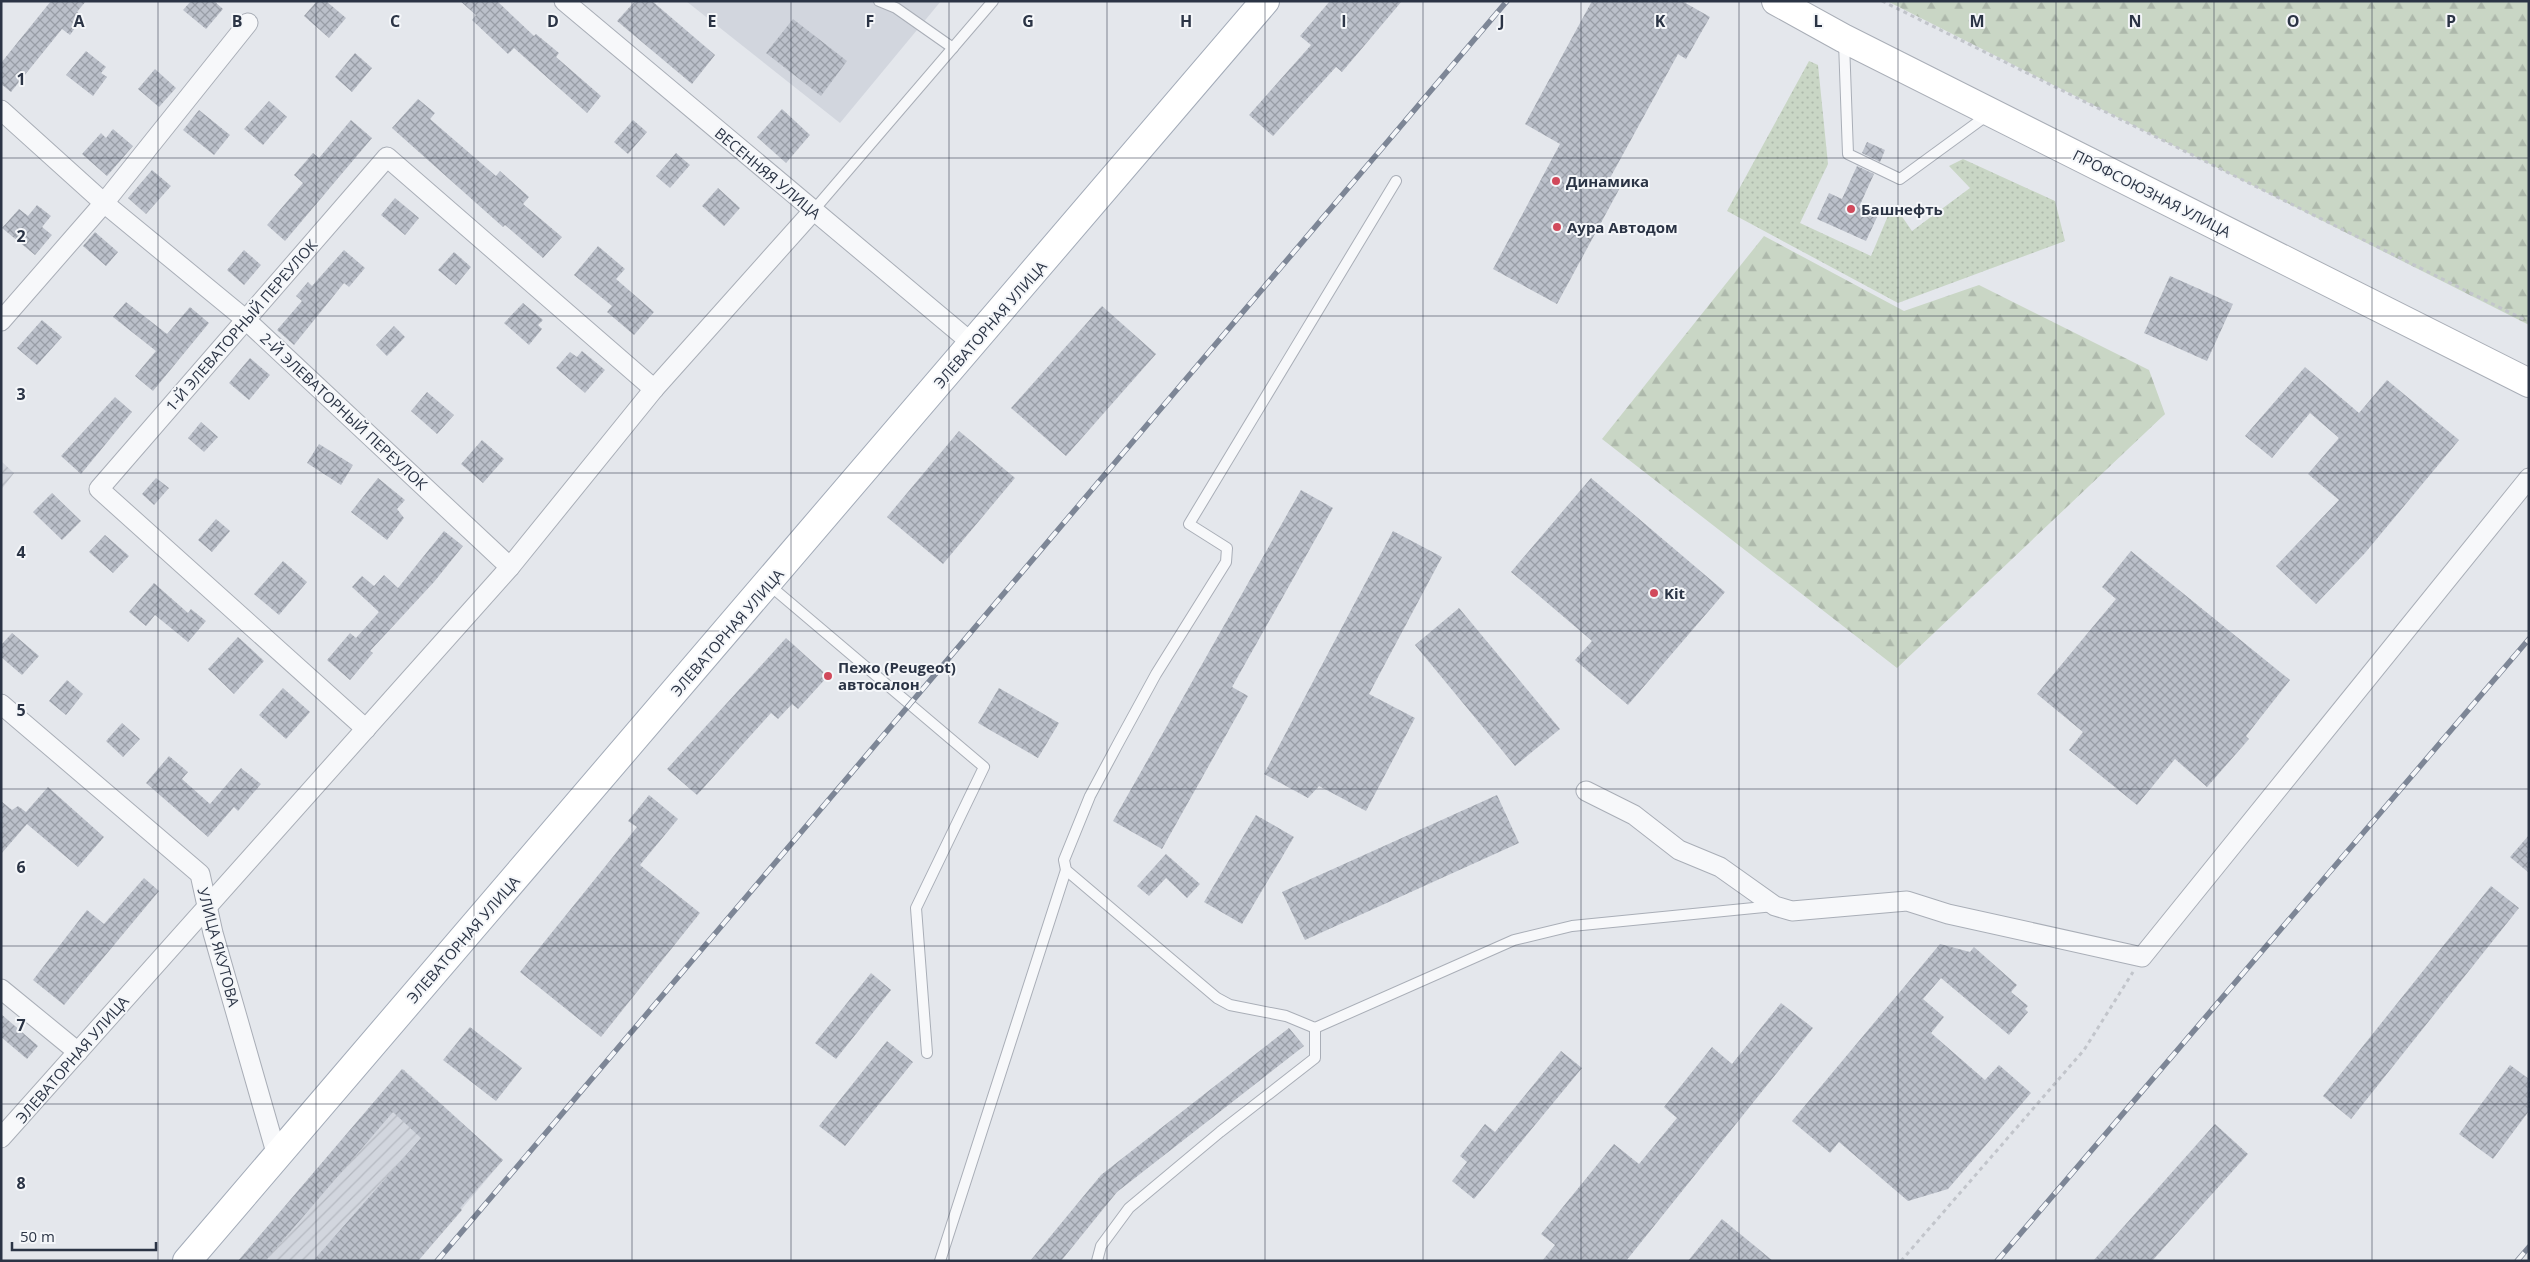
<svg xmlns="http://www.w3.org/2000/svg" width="2530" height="1262" viewBox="0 0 2530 1262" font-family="'Open Sans',sans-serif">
  <defs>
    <pattern id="industrial-furrows" width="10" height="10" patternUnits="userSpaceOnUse" patternTransform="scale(1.25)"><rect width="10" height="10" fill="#d2d6de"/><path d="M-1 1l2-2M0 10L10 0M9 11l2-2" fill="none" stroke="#b4b8c0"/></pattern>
    <pattern id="grass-dots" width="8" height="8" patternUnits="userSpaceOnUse" patternTransform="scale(1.25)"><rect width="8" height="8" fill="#c9d6c5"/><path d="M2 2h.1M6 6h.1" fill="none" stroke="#adb8ab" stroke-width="1.8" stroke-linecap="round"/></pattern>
    <pattern id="forest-firs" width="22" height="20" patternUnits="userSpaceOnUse" patternTransform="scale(1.25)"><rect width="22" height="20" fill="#c9d6c5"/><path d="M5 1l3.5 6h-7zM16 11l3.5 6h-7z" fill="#adb8ab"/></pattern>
    <pattern id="building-cross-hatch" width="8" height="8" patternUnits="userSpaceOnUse" patternTransform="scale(1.25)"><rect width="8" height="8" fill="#bbc0ca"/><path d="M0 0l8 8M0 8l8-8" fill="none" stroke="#989da6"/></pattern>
  </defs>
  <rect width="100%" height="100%" fill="#e4e7ec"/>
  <polygon fill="#d2d6de" points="686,1 941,1 840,123"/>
  <g fill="url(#industrial-furrows)">
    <polygon points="1,461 14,473 1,490"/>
    <polygon points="403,1069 503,1160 418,1261 238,1261"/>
  </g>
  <polygon fill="url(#grass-dots)" points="1809,61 1818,65 1828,164 1800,223 1871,256 1890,211 1896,208 1912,231 1970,188 1949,166 1963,159 2055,201 2065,241 1898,303 1727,211"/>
  <g fill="url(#forest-firs)">
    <polygon points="1887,1 2529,1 2529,325"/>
    <polygon points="1764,236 1904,311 1979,285 2149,370 2165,414 1897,668 1602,439"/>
  </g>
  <g fill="url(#building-cross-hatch)">
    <polygon points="51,1 86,1 77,12 83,17 70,35 62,29 11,92 1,84 1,63"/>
    <polygon points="191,1 214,1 223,9 206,29 183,10"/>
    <polygon points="317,1 326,1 346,18 329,38 304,16"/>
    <polygon points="460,1 497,1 534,36 536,34 559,53 556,57 601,96 587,113 514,48 508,54 472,20 476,15"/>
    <polygon points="635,1 652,1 715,55 692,84 617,21"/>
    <polygon points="1330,1 1402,1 1342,72 1336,67 1273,136 1249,115 1311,45 1300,36"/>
    <polygon points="1592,1 1682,1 1710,17 1686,59 1678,54 1610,178 1622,184 1557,304 1493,269 1560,144 1525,124"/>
    <polygon points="793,19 847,61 821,96 766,53"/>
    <polygon points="86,51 106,67 101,73 107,77 93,96 66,75"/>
    <polygon points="355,53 372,68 352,92 335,77"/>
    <polygon points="155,69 176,88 159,107 138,89"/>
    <polygon points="418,99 435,113 430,119 496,176 500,171 529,197 523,204 562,237 543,258 505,225 503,227 392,128"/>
    <polygon points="269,101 287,117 263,145 244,129"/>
    <polygon points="782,109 810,135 786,163 757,137"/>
    <polygon points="199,110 230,135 214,155 183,130"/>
    <polygon points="351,120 372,138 285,241 267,225 303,183 294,175 313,153 319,158"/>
    <polygon points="633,120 647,132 628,154 614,142"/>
    <polygon points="113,129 133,146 107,176 82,154 101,133 106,138"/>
    <polygon points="1867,142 1885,150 1880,162 1862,153"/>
    <polygon points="676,153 690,165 670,188 656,176"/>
    <polygon points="1857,166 1874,174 1859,207 1878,215 1866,241 1817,219 1829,193 1842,199"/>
    <polygon points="152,170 171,186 146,214 128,198"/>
    <polygon points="718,188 740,208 724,226 702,206"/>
    <polygon points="395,198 419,218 405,235 381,215"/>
    <polygon points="37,205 51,216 42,227 52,235 35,255 2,228 19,209 28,216"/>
    <polygon points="95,232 118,252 106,266 83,246"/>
    <polygon points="598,246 625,269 616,279 654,312 634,335 607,312 612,306 574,275"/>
    <polygon points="244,250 261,265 244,285 227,270"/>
    <polygon points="344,250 365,268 349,287 344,283 294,345 277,330 302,301 296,296 308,282 312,286"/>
    <polygon points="454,252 471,267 456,285 438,270"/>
    <polygon points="2170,276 2233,304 2207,361 2144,333"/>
    <polygon points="126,302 167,334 190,307 209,323 153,391 135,376 156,351 113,317"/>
    <polygon points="523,303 543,320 538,325 542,329 529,345 504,323"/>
    <polygon points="1102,306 1156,354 1066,456 1011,408"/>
    <polygon points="42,320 62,337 37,365 17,348"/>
    <polygon points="394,326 405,337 387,356 376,345"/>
    <polygon points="582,351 605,370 585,393 556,368 570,352 577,357"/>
    <polygon points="250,358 270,375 249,400 229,383"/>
    <polygon points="2305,367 2359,413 2387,380 2459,440 2365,553 2316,604 2276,566 2339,500 2308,474 2339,438 2310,413 2272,458 2245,436"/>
    <polygon points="427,392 454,415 437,434 411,411"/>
    <polygon points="115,397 132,412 81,474 61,456"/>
    <polygon points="201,422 218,437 204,452 188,438"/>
    <polygon points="959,431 1015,478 943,564 887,517"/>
    <polygon points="482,440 504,459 483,483 461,464"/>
    <polygon points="319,444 353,465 341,485 307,463"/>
    <polygon points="156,478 169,488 154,505 142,494"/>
    <polygon points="378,478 405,500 397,509 404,518 387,540 351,512"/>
    <polygon points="1591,478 1725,592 1628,705 1575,660 1592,641 1511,572"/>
    <polygon points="1301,490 1333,508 1232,687 1248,696 1162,849 1113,821"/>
    <polygon points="52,493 81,521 62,540 33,512"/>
    <polygon points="216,519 230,531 212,552 198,540"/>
    <polygon points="444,531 463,546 434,582 370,651 373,653 350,680 327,660 350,633 356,638 379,612 352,587 362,576 374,586 384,575 398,588"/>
    <polygon points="1393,531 1442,557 1369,694 1415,718 1366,811 1319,786 1308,798 1264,774"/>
    <polygon points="105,535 129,556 113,573 89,552"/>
    <polygon points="2131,551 2290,680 2246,736 2249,739 2207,787 2175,759 2137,805 2069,750 2083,732 2037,694 2116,599 2102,587"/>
    <polygon points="283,561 307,582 279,615 254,594"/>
    <polygon points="154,583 188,613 191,609 206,621 188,642 155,615 146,626 129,612"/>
    <polygon points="1459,608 1560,729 1515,766 1415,645"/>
    <polygon points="12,633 39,656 22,675 1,657 1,645"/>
    <polygon points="238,637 264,661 234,694 208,669"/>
    <polygon points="786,638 828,676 798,709 792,704 778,719 771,713 697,795 667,769"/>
    <polygon points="67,680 83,694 66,715 49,701"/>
    <polygon points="283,688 310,712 286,739 259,715"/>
    <polygon points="999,688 1059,723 1038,758 978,723"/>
    <polygon points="122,723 140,739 123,757 106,741"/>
    <polygon points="169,756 188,772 182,779 210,804 241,768 261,784 238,811 234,807 208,837 146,783"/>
    <polygon points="48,787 104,837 78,867 27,824 1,854 1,801 12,810 18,806 26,812"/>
    <polygon points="649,795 678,819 640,865 700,913 601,1037 520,972 637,827 628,821"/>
    <polygon points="1497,795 1519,843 1305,940 1282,892"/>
    <polygon points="1256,815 1294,837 1242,924 1204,902"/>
    <polygon points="2529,835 2529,873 2510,857"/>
    <polygon points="1166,854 1200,884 1187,898 1166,878 1149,896 1137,886"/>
    <polygon points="144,878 159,891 64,1005 33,980 87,910 104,924"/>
    <polygon points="2491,886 2519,908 2351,1119 2323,1096"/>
    <polygon points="1940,944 1970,952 1974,947 2017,985 2011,992 2028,1006 2025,1009 2028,1012 2009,1035 1941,978 1923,999 1944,1017 1931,1033 1985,1080 1999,1065 2031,1093 1948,1189 1908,1201 1839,1142 1830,1153 1792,1121"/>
    <polygon points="871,973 891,990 836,1059 815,1043"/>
    <polygon points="1781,1003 1813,1028 1626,1261 1542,1261 1555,1245 1541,1234 1614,1144 1639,1164 1677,1118 1664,1107 1712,1047 1732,1064"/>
    <polygon points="1,1014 38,1046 27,1059 1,1037"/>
    <polygon points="470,1027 522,1068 496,1101 443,1060"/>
    <polygon points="1289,1028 1304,1046 1117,1192 1061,1261 1030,1261 1101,1175"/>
    <polygon points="887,1041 913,1062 845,1146 819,1126"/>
    <polygon points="1561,1051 1582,1068 1474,1199 1452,1181 1467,1162 1460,1156 1485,1124 1495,1132"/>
    <polygon points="2510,1065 2529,1079 2529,1111 2493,1159 2459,1134"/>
    <polygon points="402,1069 503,1160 460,1208 462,1210 418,1261 313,1261 421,1138 393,1112 265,1261 238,1261"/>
    <polygon points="2215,1124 2248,1154 2152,1261 2093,1261"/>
    <polygon points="1722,1219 1773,1261 1688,1261"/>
  </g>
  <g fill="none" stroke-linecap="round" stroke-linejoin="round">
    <g stroke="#a9aeb7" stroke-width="12">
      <g id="service">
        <polyline points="879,1 896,8 953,48"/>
        <polyline points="1844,42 1848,154 1900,179 1989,114"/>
        <polyline points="1396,181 1189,524 1227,548 1226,562 1156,674 1120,740 1090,796 1064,860 1066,870 1217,998 1230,1005 1286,1016 1315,1028 1514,940 1572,926 1774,906"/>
        <polyline points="813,211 993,1"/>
        <polyline points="768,584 984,767 916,908 927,1053"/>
        <polyline points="940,1261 1066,870"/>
        <polyline points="1097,1261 1101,1246 1129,1208 1220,1132 1315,1058 1315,1028"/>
      </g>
    </g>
    <g stroke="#a9aeb7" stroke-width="21">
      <g id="minor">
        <polyline points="564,1 973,344"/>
        <polyline points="1,110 104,203 245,319 510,567"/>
        <polyline points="1,321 104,203 248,23"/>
        <polyline points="1,704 200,874 213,933 277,1156"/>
        <polyline points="366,729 99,489 387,157 654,389"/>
        <polyline points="1586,791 1634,815 1679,850 1720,867 1775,906 1792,911 1907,901 1948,914 2142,957 2529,478"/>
        <polyline points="1,989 78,1052"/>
        <polyline points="1,1138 510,567 654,389 813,211"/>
      </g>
    </g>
    <g stroke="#a9aeb7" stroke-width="30">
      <polyline id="secondary" points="1776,1 1843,38 2529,383"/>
    </g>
    <g stroke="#a3abb8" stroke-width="30">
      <polyline id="primary" points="187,1261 1265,1"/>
    </g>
    <g stroke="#c2c5cb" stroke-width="3" stroke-dasharray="4 4" stroke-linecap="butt">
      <polyline points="1882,1 2529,322"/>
      <polyline points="1901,1261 2084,1050 2133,972"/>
    </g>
    <use href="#service" stroke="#f7f8fa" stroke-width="10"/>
    <use href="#minor" stroke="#f7f8fa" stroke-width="19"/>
    <use href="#secondary" stroke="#fff" stroke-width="28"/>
    <use href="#primary" stroke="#fff" stroke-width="28"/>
    <g stroke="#7d8696" stroke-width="5.5">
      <g id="rail">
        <polyline points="437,1261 1507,1"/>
        <polyline points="1997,1261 2529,639"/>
        <polyline points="2517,1261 2529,1247"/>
      </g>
    </g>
    <use href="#rail" stroke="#f4f6f9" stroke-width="4" stroke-dasharray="11" stroke-linecap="butt"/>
  </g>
  <path fill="none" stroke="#2b3445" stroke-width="1" stroke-opacity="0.55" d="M158,1V1261M316,1V1261M474,1V1261M632,1V1261M791,1V1261M949,1V1261M1107,1V1261M1265,1V1261M1423,1V1261M1581,1V1261M1739,1V1261M1898,1V1261M2056,1V1261M2214,1V1261M2372,1V1261M1,158H2529M1,316H2529M1,473H2529M1,631H2529M1,789H2529M1,946H2529M1,1104H2529"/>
  <g fill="#d1495b" stroke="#f4f6f9" stroke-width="2">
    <circle cx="1556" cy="181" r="5"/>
    <circle cx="1851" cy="209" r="5"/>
    <circle cx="1557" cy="227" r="5"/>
    <circle cx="1654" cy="593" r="5"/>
    <circle cx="828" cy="676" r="5"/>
  </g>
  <g text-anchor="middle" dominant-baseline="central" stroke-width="4" stroke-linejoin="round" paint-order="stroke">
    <g font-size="15" fill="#2b3445" stroke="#f4f6f9">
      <text transform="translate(768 173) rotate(40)">ВЕСЕННЯЯ УЛИЦА</text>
      <text transform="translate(2152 193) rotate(27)">ПРОФСОЮЗНАЯ УЛИЦА</text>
      <text transform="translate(990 324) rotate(-49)">ЭЛЕВАТОРНАЯ УЛИЦА</text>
      <text transform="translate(241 325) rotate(-49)">1-Й ЭЛЕВАТОРНЫЙ ПЕРЕУЛОК</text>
      <text transform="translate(344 411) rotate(43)">2-Й ЭЛЕВАТОРНЫЙ ПЕРЕУЛОК</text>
      <text transform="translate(727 632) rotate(-49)">ЭЛЕВАТОРНАЯ УЛИЦА</text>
      <text transform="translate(463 939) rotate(-49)">ЭЛЕВАТОРНАЯ УЛИЦА</text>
      <text transform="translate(219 947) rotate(75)">УЛИЦА ЯКУТОВА</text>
      <text transform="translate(72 1059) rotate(-49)">ЭЛЕВАТОРНАЯ УЛИЦА</text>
    </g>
    <g font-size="15" font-weight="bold" fill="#2b3445" stroke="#f4f6f9" text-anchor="start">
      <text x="1566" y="181">Динамика</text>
      <text x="1861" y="209">Башнефть</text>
      <text x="1567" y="227">Аура Автодом</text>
      <text x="1664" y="593">Kit</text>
      <text x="838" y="667">Пежо (Peugeot)<tspan x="838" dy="17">автосалон</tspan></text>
    </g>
  </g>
  <g font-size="16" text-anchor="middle" font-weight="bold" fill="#2b3445" stroke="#f4f6f9" stroke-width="4" stroke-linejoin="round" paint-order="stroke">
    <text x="79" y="27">A</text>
    <text x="237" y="27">B</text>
    <text x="395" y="27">C</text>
    <text x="553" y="27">D</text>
    <text x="712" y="27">E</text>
    <text x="870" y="27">F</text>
    <text x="1028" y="27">G</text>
    <text x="1186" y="27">H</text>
    <text x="1344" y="27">I</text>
    <text x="1502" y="27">J</text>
    <text x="1660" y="27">K</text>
    <text x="1818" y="27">L</text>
    <text x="1977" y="27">M</text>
    <text x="2135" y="27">N</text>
    <text x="2293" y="27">O</text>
    <text x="2451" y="27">P</text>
    <text x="21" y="85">1</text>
    <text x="21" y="242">2</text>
    <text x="21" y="400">3</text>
    <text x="21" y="558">4</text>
    <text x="21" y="716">5</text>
    <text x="21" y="873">6</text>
    <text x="21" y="1031">7</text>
    <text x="21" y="1189">8</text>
  </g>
  <rect width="2530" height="1262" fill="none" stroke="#2b3445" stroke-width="5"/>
  <path d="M12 1242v8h144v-8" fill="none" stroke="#2b3445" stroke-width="2.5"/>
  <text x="20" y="1242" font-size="15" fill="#2b3445" stroke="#f4f6f9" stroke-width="4" paint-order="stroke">50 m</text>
</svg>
